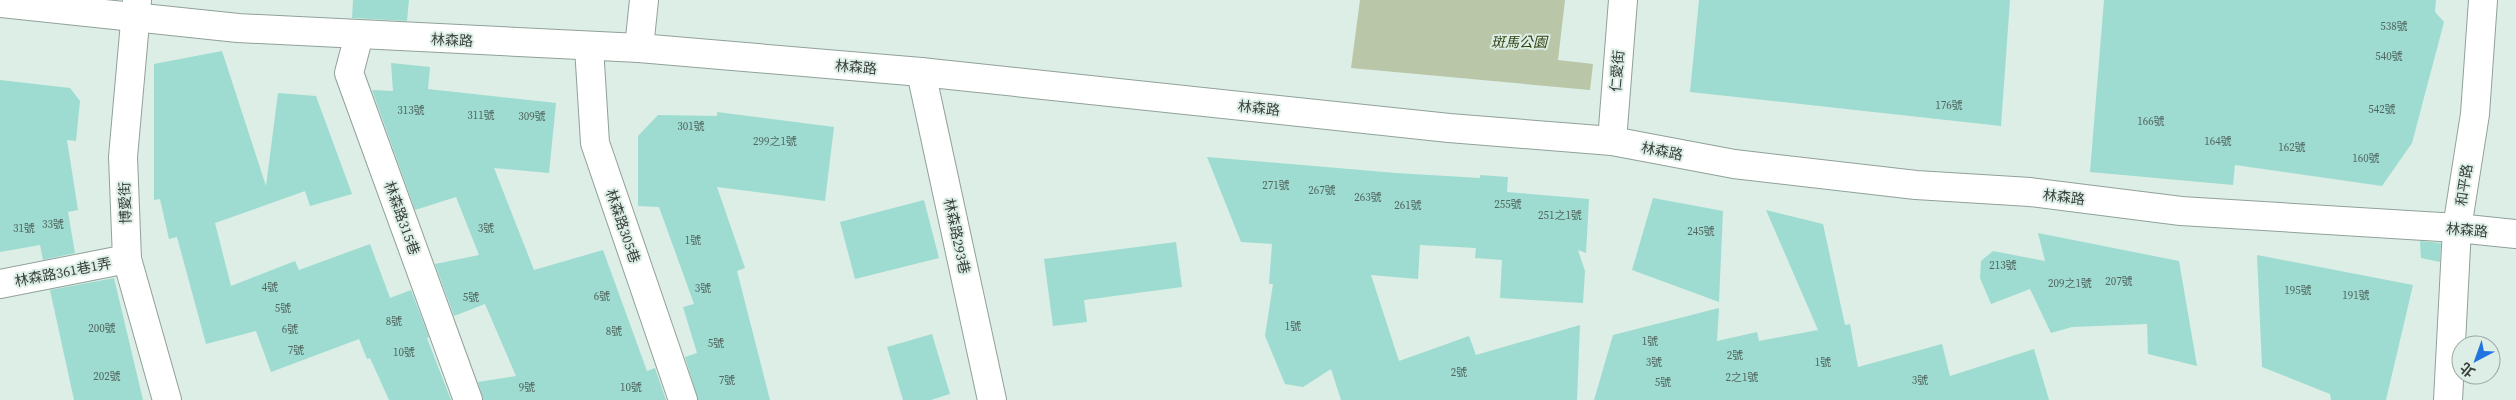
<svg xmlns="http://www.w3.org/2000/svg" width="2516" height="400" viewBox="0 0 2516 400" font-family="'Source Serif 4','Noto Sans TC',serif">
  <rect width="100%" height="100%" fill="#dceee5"/>
  <polygon fill="#b9c6a8" points="1360,0 1565,0 1558,60 1593,64 1590,90 1351,68"/>
  <g fill="#9edcd1">
    <polygon points="353,0 409,0 407,21 352,18"/>
    <polygon points="1699,0 2010,0 2001,126 1690,92"/>
    <polygon points="2104,0 2436,0 2435,12 2444,22 2412,143 2382,186 2235,165 2233,185 2090,172"/>
    <polygon points="222,51 266,186 278,93 316,96 352,194 310,206 305,191 215,223 231,286 295,261 299,270 370,244 390,298 411,290 429,337 427,338 451,400 389,400 370,358 367,359 359,339 271,372 256,331 206,344 177,237 169,239 160,199 154,200 154,64"/>
    <polygon points="391,63 430,67 428,89 556,103 549,173 494,168 534,270 603,250 647,371 655,368 666,400 483,400 478,382 516,376 485,304 454,316 435,264 479,255 456,197 415,210 372,90 393,91"/>
    <polygon points="0,80 70,88 80,101 76,141 67,140 78,210 68,212 75,253 43,260 40,245 0,252"/>
    <polygon points="717,112 834,127 825,201 717,187 745,268 737,271 770,400 698,400 685,357 697,353 683,307 694,304 659,207 638,206 638,136 658,115 717,116"/>
    <polygon points="1207,157 1396,173 1480,178 1480,175 1508,177 1507,192 1589,199 1586,253 1578,250 1585,271 1583,303 1500,298 1502,260 1475,258 1476,248 1420,245 1418,279 1371,275 1399,361 1469,336 1476,355 1580,325 1577,400 1341,400 1331,369 1303,387 1285,384 1265,336 1273,284 1269,284 1272,244 1241,242"/>
    <polygon points="1653,198 1723,211 1719,302 1632,270"/>
    <polygon points="924,200 939,258 855,279 840,222"/>
    <polygon points="1766,210 1823,224 1845,325 1850,324 1858,367 1942,344 1950,376 2034,349 2049,400 1594,400 1613,335 1719,308 1717,341 1757,332 1759,341 1818,330"/>
    <polygon points="2038,233 2179,261 2197,366 2148,354 2147,324 2072,327 2051,333 2030,289 1991,304 1980,278 1981,261 1993,251 2045,261"/>
    <polygon points="2420,241 2441,243 2440,262 2421,258"/>
    <polygon points="1176,242 1182,287 1084,300 1087,322 1053,326 1044,259"/>
    <polygon points="2257,255 2413,285 2386,400 2331,400 2330,394 2262,367"/>
    <polygon points="114,278 143,400 74,400 50,290"/>
    <polygon points="932,334 950,394 931,400 903,400 887,347"/>
  </g>
  <g fill="none" stroke-linecap="round" stroke-linejoin="round">
    <g stroke="#90a198" stroke-width="30">
      <g id="minor">
        <polyline points="137,0 123,157 127,259 167,400"/>
        <polyline points="359,35 349,73 468,400"/>
        <polyline points="589,47 595,143 683,400"/>
        <polyline points="639,48 644,0"/>
        <polyline points="921,72 992,400"/>
        <polyline points="1612,141 1623,0"/>
        <polyline points="0,284 127,259"/>
        <polyline points="2448,400 2457,228 2475,114 2483,0"/>
      </g>
    </g>
    <g stroke="#90a198" stroke-width="30">
      <polyline id="tertiary" points="0,3 238,28 639,48 921,72 1449,128 1612,141 1734,164 1916,185 2030,192 2181,211 2457,228 2516,234"/>
    </g>
    <use href="#minor" stroke="#fff" stroke-width="28"/>
    <use href="#tertiary" stroke="#fff" stroke-width="28"/>
  </g>
  <g text-anchor="middle" dominant-baseline="central" stroke-width="4" stroke-linejoin="round" paint-order="stroke">
    <g font-size="11" fill="#526660">
      <text x="2394" y="26">538號</text>
      <text x="2389" y="56">540號</text>
      <text x="1949" y="105">176號</text>
      <text x="2382" y="109">542號</text>
      <text x="411" y="110">313號</text>
      <text x="481" y="115">311號</text>
      <text x="532" y="116">309號</text>
      <text x="2151" y="121">166號</text>
      <text x="691" y="126">301號</text>
      <text x="775" y="141">299之1號</text>
      <text x="2218" y="141">164號</text>
      <text x="2292" y="147">162號</text>
      <text x="2366" y="158">160號</text>
      <text x="1276" y="185">271號</text>
      <text x="1322" y="190">267號</text>
      <text x="1368" y="197">263號</text>
      <text x="1508" y="204">255號</text>
      <text x="1408" y="205">261號</text>
      <text x="1560" y="215">251之1號</text>
      <text x="53" y="224">33號</text>
      <text x="24" y="228">31號</text>
      <text x="486" y="228">3號</text>
      <text x="1701" y="231">245號</text>
      <text x="693" y="240">1號</text>
      <text x="2003" y="265">213號</text>
      <text x="2119" y="281">207號</text>
      <text x="2070" y="283">209之1號</text>
      <text x="270" y="287">4號</text>
      <text x="703" y="288">3號</text>
      <text x="2298" y="290">195號</text>
      <text x="2356" y="295">191號</text>
      <text x="602" y="296">6號</text>
      <text x="471" y="297">5號</text>
      <text x="283" y="308">5號</text>
      <text x="394" y="321">8號</text>
      <text x="1293" y="326">1號</text>
      <text x="102" y="328">200號</text>
      <text x="290" y="329">6號</text>
      <text x="614" y="331">8號</text>
      <text x="1650" y="341">1號</text>
      <text x="716" y="343">5號</text>
      <text x="296" y="350">7號</text>
      <text x="404" y="352">10號</text>
      <text x="1735" y="355">2號</text>
      <text x="1654" y="362">3號</text>
      <text x="1823" y="362">1號</text>
      <text x="1459" y="372">2號</text>
      <text x="107" y="376">202號</text>
      <text x="1742" y="377">2之1號</text>
      <text x="727" y="380">7號</text>
      <text x="1920" y="380">3號</text>
      <text x="1663" y="382">5號</text>
      <text x="527" y="387">9號</text>
      <text x="631" y="387">10號</text>
    </g>
    <g font-size="14" fill="#383f3b" stroke="#dceee5">
      <text transform="translate(452 40) rotate(3)">林森路</text>
      <text transform="translate(856 67) rotate(5)">林森路</text>
      <text transform="translate(1617 71) rotate(-85)">仁愛街</text>
      <text transform="translate(1259 108) rotate(6)">林森路</text>
      <text transform="translate(1662 151) rotate(11)">林森路</text>
      <text transform="translate(2464 185) rotate(-81)">和平路</text>
      <text transform="translate(2064 197) rotate(7)">林森路</text>
      <text transform="translate(125 203) rotate(-92)">博愛街</text>
      <text transform="translate(402 218) rotate(70)">林森路315巷</text>
      <text transform="translate(623 226) rotate(71)">林森路305巷</text>
      <text transform="translate(2467 230) rotate(5)">林森路</text>
      <text transform="translate(957 236) rotate(78)">林森路293巷</text>
      <text transform="translate(63 272) rotate(-11)">林森路361巷1弄</text>
    </g>
    <g font-size="14" font-style="italic" fill="#314210" stroke="#dceee5">
      <text x="1519" y="42">斑馬公園</text>
    </g>
  </g>
  <g transform="translate(2476 360) rotate(221)"><circle r="24" fill="#dceee5" stroke="#9aa8a1"/>
  <path d="M0-4L9 19L0 12L-9 19Z" fill="#2075e0"/>
  <text y="-8" font-size="14" font-weight="bold" text-anchor="middle" fill="#383f3b">北</text>
  </g>
</svg>
